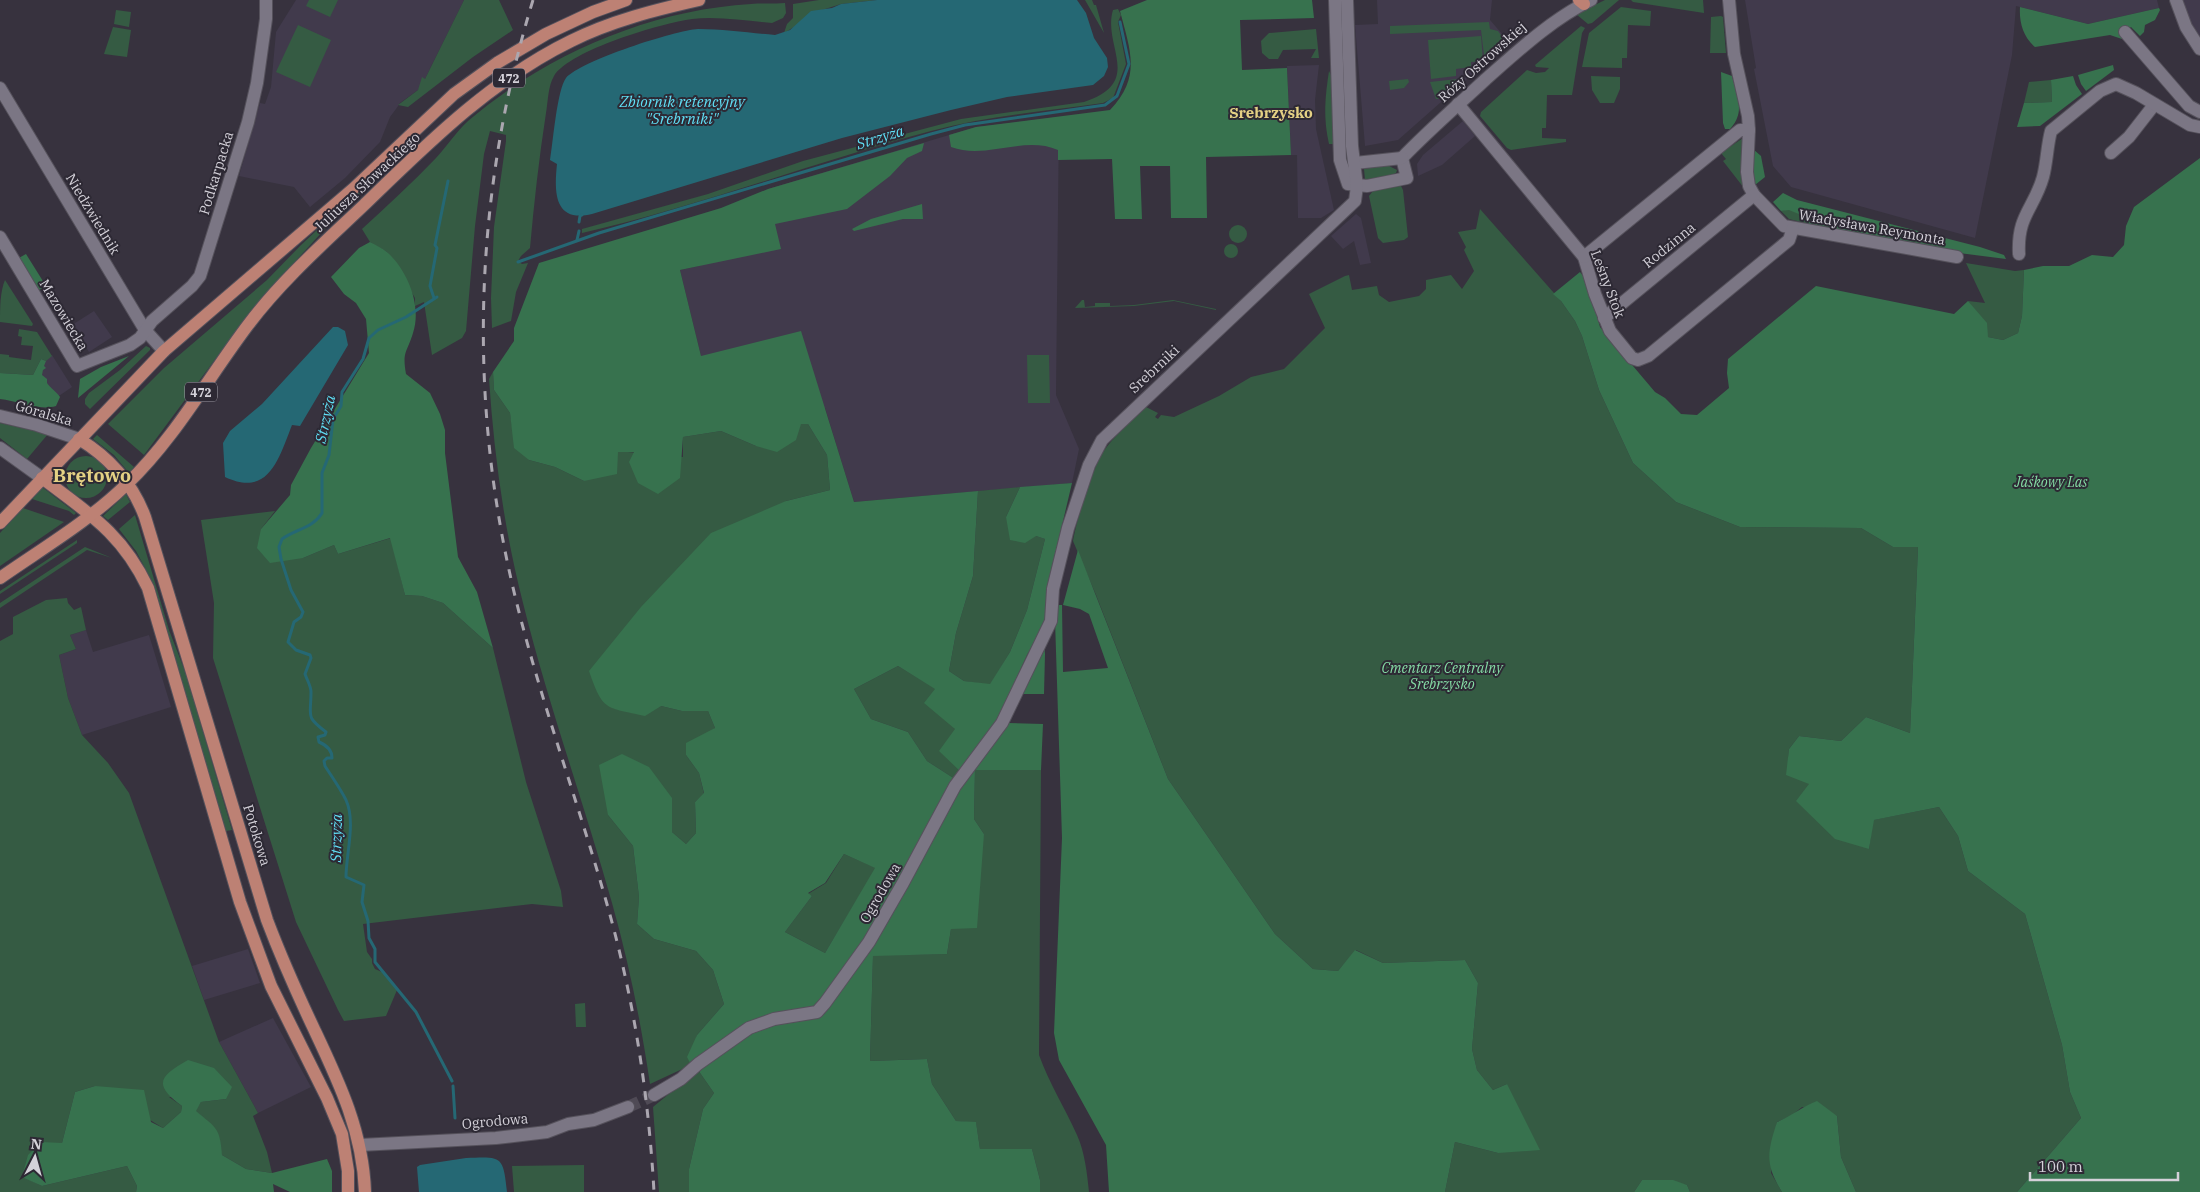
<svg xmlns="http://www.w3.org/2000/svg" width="2200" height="1192" viewBox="0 0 2200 1192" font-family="'IBM Plex Serif',serif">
  <rect width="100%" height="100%" fill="#37323e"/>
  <g fill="#413a4c">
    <polygon points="296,0 464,0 425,79 418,90 400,103 396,109 390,117 380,142 345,178 310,207 294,187 239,176 260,103 265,104 271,87 276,32"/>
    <polygon points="1377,0 1492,0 1490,20 1509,42 1398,140 1365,146 1355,25 1378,24"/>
    <polygon points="1745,0 2157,0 2159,8 2088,24 2016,6 2012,55 1975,238 1791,187 1773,166 1754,69 1756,68"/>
    <polygon points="2182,0 2200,0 2200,41 2190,24"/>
    <polygon points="1319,65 1315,100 1316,129 1334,210 1321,218 1298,218 1297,155 1291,155 1287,66"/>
    <polygon points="1059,117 1056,395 1079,449 1072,483 854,502 825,408 701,356 680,270 699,266 775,224 768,189 976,127"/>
    <polygon points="1463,121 1475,136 1442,165 1418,176 1417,164 1423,155"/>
    <polygon points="1356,214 1361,218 1371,263 1360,265 1354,241 1343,249 1331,236"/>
    <polygon points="94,311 112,337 89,352 72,325"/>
    <polygon points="52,355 72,387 50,402 40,384 45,357"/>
    <polygon points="86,630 93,652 149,635 171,707 82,735 68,698 59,655 76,649 70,635"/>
    <polygon points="248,949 260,983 204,1000 192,966"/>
    <polygon points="273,1018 311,1087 258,1113 219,1042"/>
  </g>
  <g fill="#355b43">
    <polygon points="309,0 338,0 330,17 306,6"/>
    <polygon points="464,0 499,0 513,30 473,57 408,107 398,105 418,90 422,77 425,79"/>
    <polygon points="819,0 877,0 841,4 822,10 784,33 787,24 793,18 793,4"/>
    <polygon points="1085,0 1092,0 1094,5 1096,5 1104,33"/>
    <polygon points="1605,0 1619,0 1592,23 1588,24 1576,14"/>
    <polygon points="1631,0 1703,0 1704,13 1633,2"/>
    <path d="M785,3L786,13L783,18L772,23C746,21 718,16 692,19C662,23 570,50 554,76C548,86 548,101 546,113C539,158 534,203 530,248L521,256L518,261L522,264L528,263L516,292L511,321L492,328L491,298L494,227L506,141V135L490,131L484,154L475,226L466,331L462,338L432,355L424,302L415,306V298L387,252L370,242L362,229C387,206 412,183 436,158C447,146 456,132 468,121C545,55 649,10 751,4C762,3 774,4 785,3Z"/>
    <polygon points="1621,7 1651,11 1650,26 1628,25 1627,58 1622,58 1622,68 1582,67 1589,33"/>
    <path d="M1118,9L1121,15L1118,22L1126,64L1113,98L1103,103C1046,111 987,116 931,131C814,162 700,206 582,233V229L708,194L803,161L961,119L1084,102C1145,82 1102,46 1113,10Z"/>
    <polygon points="116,10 131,12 129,27 114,24"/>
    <polygon points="1721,16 1723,17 1726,53 1710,53 1711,17"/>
    <polygon points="1489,22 1490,29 1498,31 1507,43 1494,55 1484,55 1481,30 1390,34 1390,26"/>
    <polygon points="298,25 331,40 310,87 276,72"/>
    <polygon points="1581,26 1585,28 1582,33 1572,95 1547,95 1546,128 1542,128 1542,138 1566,139 1566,142 1511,150 1507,148 1480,116 1481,112 1527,70 1536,73 1545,72 1549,68 1536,67 1535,65"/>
    <polygon points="113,27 131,30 127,57 104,54"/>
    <polygon points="1316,29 1319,58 1311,58 1316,49 1283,50 1278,59 1269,59 1262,53 1261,41 1269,33"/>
    <polygon points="1481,36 1483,61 1471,62 1471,67 1456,69 1456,76 1431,79 1428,40"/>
    <path d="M1329,71L1331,75L1334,144H1329C1323,118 1325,97 1329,71Z"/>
    <polygon points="1591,76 1620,77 1620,89 1614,103 1600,103 1592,90"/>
    <polygon points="1408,79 1409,82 1404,88 1390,90 1389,81"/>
    <polygon points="1457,79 1438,99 1436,99 1430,82"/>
    <polygon points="2051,80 2052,102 2024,103 2029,82"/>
    <polygon points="1743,138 1744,188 1723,161 1726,159 1721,153"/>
    <polygon points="411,142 413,143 334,219 270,289 228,342 144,455 108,424 164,368 267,280 301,245"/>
    <polygon points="1387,165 1397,170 1396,173 1389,176 1365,180 1364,169"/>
    <polygon points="1397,186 1401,186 1403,190 1408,237 1404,240 1383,243 1378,238 1369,196 1373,191"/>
    <path d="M1480,209L1561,301L1575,321L1582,336L1599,390L1633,463L1676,502L1740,527L1861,528L1893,547H1918L1910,733L1866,717L1841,741L1799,736L1789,749L1788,761L1869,849L1873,820L1939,807L1958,836L1968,871L2025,914L2062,1045L2070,1092L2081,1118L2017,1192H1856L1841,1157L1837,1116L1802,1107L1791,1116L1777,1122L1771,1173L1782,1192H1690L1687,1185L1642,1180L1634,1192H1445L1455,1142L1498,1153L1507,1084L1493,1090L1477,1070L1472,1049L1478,983L1465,960L1383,963L1356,950L1338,971L1313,969L1275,934L1168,779L1096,595L1073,541C1077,518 1091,472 1103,452C1115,435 1131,421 1146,407L1158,413L1155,417L1158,419L1161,415L1174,417L1219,396L1251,377L1284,369L1325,328L1309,294L1345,276L1349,275L1352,290L1377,286L1379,295L1389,302L1419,296L1426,289V280L1451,275L1462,289L1474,271L1464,250L1466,247L1458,232L1476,229Z"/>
    <polygon points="1789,209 1806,217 1809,224 1789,219 1781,211"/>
    <circle cx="1238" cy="234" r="9"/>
    <circle cx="1231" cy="251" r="7"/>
    <polygon points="1966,263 2015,271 2024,270 2022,316 2018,333 2003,340 1988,337 1975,311 1968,301 1985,303"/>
    <path d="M5,280L33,324L32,326L0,322C0,309 0,291 5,280Z"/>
    <polygon points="1082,300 1084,300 1085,307 1095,306 1095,303 1110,303 1110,306 1134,305 1173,300 1216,309 1216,310 1174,301 1134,306 1075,308"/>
    <polygon points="19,329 37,332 52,356 46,361 41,359 33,375 0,373 0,354 9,355 9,357 31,360 33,346 21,345 22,337 18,336"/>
    <polygon points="146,346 150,348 150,350 90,409 85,404 85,399 89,393 120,370"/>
    <polygon points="1027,355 1049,355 1050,403 1028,403"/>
    <path d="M493,372L494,390L510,413L512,426L529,460L555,467L584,481L617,451L683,457V437L721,431L756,446L801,424H808L827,455L830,490L786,501L661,706L682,711H708L715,728L686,755L699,773L704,794L695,802L696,833L686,844L672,832V798L608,815L633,846L639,897L637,924L654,939L696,951L713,970L724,1004L697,1035L691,1065L650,1084C641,1023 629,963 612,903C584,803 548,704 523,603C504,529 494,454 489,379Z"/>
    <polygon points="0,423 48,434 27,459 0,438"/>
    <polygon points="97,435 134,467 129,473 114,455 93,439"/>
    <circle cx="86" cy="477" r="21"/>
    <polygon points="42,487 76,513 74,515 69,511 32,499"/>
    <polygon points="1020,487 1006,517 1036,536 1045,539 1027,610 1010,652 990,685 964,681 949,671 956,633 973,576 978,491"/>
    <polygon points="126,494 130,502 108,520 103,516"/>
    <polygon points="23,508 64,522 0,566 0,533"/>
    <polygon points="275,511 261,529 303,558 334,545 338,554 391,538 405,595 422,596 443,603 493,648 526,782 561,891 563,907 532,904 363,924 367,952 372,959 372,963 375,969 382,972 397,990 386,1016 344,1021 338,1010 296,922 213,658 214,603 201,520"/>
    <polygon points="135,515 169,630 186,674 232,830 226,831 151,579 136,551 119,529"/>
    <polygon points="77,540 77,543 0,594 0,591"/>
    <polygon points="85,547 112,558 87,550 0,608 0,603"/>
    <polygon points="67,598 68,603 74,610 81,607 86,630 70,635 76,649 59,655 68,698 82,735 108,763 129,793 219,1042 258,1113 253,1116 267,1152 272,1173 246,1169 222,1155 209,1122 195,1111 201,1102 226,1099 169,1097 182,1106 181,1112 163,1128 95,1086 75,1092 62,1143 22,1176 42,1186 127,1166 137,1186 136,1192 0,1192 0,641 13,634 13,617 46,600"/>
    <polygon points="898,666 936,689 955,729 961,772 955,779 927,761 908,732 871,719 854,689"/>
    <path d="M975,770H1041L1039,1055C1049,1083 1065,1108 1077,1135C1085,1153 1087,1173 1089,1192H1040V1180L1032,1149H980L976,1123L956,1121L932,1084L927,1059L870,1061L873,955L947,954L951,929L984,834L974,819Z"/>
    <polygon points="844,854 876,868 825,953 785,932 812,896 808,894 826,883"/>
    <polygon points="585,1003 586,1027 576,1027 575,1004"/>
    <polygon points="698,1070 714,1093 703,1109 689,1169 689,1192 659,1192 653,1107"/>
    <polygon points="584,1165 584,1192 514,1192 512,1166"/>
  </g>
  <g fill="#37724e" fill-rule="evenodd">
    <path d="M1147,0H1312L1314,18L1240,20L1242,70L1287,68L1291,155L1206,157L1207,218H1171L1170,166H1140L1142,219H1115L1112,159L1058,160V150C1024,135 986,160 951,147L949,135L976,127L1110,110C1142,77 1130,50 1120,11Z"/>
    <path d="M2020,7L2088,24L2159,8L2160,10L2155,20L2145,25L2144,32L2140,36L2131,27L2121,34L2122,39L2110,35L2035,47C2023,37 2019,22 2020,7Z"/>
    <polygon points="2113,65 2114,70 2086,91 2081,84 2078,75"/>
    <path d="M1721,72L1732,76C1737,96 1746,112 1730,129H1725L1723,123Z"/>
    <polygon points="2073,76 2076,85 2082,94 2040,126 2017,127 2024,103 2052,102 2051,80"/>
    <path d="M924,143L922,151L907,158L890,176L847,209L775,224L781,249L680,270L701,356L801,331L854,502L978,491L973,576L956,633L949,671L964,681L990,684L1010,652L1027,610L1045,539L1036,536L1025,543L1010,540L1006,517L1020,487L1072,483L1051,572L1047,619L1027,655L994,727L961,772L939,751L955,729L924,703L935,689L898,666L854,689L871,719L908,732L927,761L955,779L862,945L816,1007L793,1012L691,1065L687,1057L697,1035L724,1004L713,970L696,951L654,939L637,924L639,897L633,846L608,815L599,765L622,754L649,767L672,798V832L686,844L696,833L695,802L704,793L699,773L686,755V743L715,728L708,711H682L661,706L645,716C606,707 603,712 589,671L641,607L711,533L786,501L830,490L827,455L808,424H801L796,440L777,452L756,446L721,431L683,437L680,478L658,494L638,483L629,462L634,452H618L617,474L584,481L555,467L529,460L514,448L510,413L494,390L493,372L514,341V328L539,263L721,208L768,189ZM844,854L875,868L825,953L785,932L812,896L808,893L825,883Z"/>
    <polygon points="1753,149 1761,156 1765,177 1755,185 1752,174"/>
    <polygon points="2200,158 2200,1192 2017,1192 2081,1118 2070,1092 2062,1045 2025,914 1968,871 1958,836 1939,807 1874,820 1869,849 1835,839 1796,801 1809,784 1786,775 1789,749 1799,736 1841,741 1866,717 1910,733 1918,547 1893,547 1861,528 1740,527 1676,502 1633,463 1599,390 1582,336 1575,321 1561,301 1553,294 1580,272 1587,281 1600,327 1655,392 1665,398 1681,414 1697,415 1729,388 1727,373 1728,359 1816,286 1954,314 1968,301 1987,323 1988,337 2003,340 2018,333 2022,316 2024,270 2043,266 2069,266 2092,255 2113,257 2124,245 2126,226 2134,207"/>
    <polygon points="1783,193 1797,200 1980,247 2004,255 2006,259 1959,253 1809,224 1806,217 1789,210 1781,211 1773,202"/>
    <polygon points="922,204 923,219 903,219 854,231 852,229 871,219"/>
    <path d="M370,242C376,245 382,248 387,252C408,271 422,306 413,333C407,353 402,351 406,374L430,393L440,414L445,430V453L458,557L477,592L493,648L443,603L422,596L405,595L390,538L338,554L334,545L303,558L270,563L257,548L261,529L290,495L291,485L311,448L369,353L366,319L356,303L344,294L331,277L359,248Z"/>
    <polygon points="26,254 46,286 37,291 17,259"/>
    <polygon points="129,356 78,398 80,379 101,367"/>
    <path d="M41,359L46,361L44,366L46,368L43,370L42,375L47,379V383C50,388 57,392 60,397L56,406C38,411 18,401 0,399V373L33,375Z"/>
    <polygon points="1078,550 1168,779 1275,934 1313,969 1338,971 1355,950 1383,963 1465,960 1478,983 1472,1049 1477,1070 1493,1090 1507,1084 1540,1150 1498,1153 1455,1142 1445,1192 1109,1192 1106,1145 1059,1060 1054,1033 1062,838 1055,620 1058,605 1062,605 1063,672 1108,668 1089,614 1080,609 1063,605"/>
    <polygon points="1044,642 1045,654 1044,694 1020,694"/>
    <polygon points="1008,723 1043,724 1041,770 975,770 974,819 984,834 977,928 951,929 947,954 873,956 870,1061 927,1059 932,1084 956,1121 976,1122 980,1149 1032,1149 1040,1180 1040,1192 689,1192 689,1169 703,1109 714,1093 698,1070 759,1026 818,1016 954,796"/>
    <path d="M188,1060L214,1068L232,1087L226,1099L201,1102L196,1111C216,1128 220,1127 222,1155L246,1169L272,1173L327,1159L332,1171V1192H290L273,1184L274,1192H136L137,1186L127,1166L42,1186L22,1177L28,1155L41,1142L62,1143L75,1092L95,1086L144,1090L151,1122L163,1128L181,1112L182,1106C152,1084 160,1076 188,1060Z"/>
    <path d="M1817,1101L1837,1116L1841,1157L1856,1192H1782C1765,1164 1767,1153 1777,1122C1791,1116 1802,1107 1817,1101Z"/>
    <polygon points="1642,1180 1673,1180 1687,1185 1690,1192 1634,1192"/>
  </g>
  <g fill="#256874">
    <path d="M877,0H1077L1086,13L1094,38L1107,58L1108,67L1104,76L1093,85L1007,97L951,110L842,138L592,214C554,223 554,192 557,164L550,160C553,143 557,90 566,78C580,61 676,30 698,29C724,29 749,33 775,35L790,30L811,11L832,8L841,4Z"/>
    <path d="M333,327H338L345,331L348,345L300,426L292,425C279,458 269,498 225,477L223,443L230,431L262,404Z"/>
    <path d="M466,1158C502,1157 503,1155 507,1192H419L417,1167L420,1165Z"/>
  </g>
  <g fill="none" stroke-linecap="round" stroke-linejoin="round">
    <g stroke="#256874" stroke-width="3">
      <polyline points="579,222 580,216 582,215"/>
      <polyline points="577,240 579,231"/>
      <polyline points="518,262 599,233 931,134 965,125 1105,105 1117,96 1129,64 1120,22"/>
      <path d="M437,297L406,317L378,330L369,338L363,359L342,392L341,406L333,419L329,455L322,473V513C313,528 296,529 282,539L279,547L281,559L291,590L303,612L301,617L294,622L288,642L296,650L310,655L311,658L305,674C307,680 311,686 311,692C311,717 305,716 326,732L325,735L318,737L319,742C326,745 332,749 332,758H327L324,761L325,766C332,777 340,788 346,800C356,822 346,854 346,877L364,885L362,902L368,921L369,938L375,949V962L416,1012L452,1081"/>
      <polyline points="434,298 430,286 437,248 435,245 448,181"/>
      <polyline points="453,1086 455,1118"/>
    </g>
    <polyline stroke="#4f4a55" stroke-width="12" stroke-dasharray="12 6" stroke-linecap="butt" points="628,1107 654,1095"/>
    <g stroke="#55515b" stroke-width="14">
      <g id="minor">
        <polyline points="1335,0 1340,160 1348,184 1367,186 1407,178 1402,158"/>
        <polyline points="1729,0 1734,54 1748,116 1749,130 1747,172 1749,186 1754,195 1784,226 1957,257"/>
        <polyline points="2176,0 2186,27 2200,49"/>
        <polyline points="2125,32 2189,106 2200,112"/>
        <polyline points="0,88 145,330 164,351"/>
        <polyline points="1458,104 1584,257 1595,294 1610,331 1632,358 1638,360 1648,356 1789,240 1793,228"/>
        <polyline points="2111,153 2129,137 2154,105"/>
        <path d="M1402,158C1429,130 1458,105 1486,79C1520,49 1551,20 1591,0"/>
        <polyline points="1355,163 1402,158"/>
        <polyline points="0,237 77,366 130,345 140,338 152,321 192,286 200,276 248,122 257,83 266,19 266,0"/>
        <path d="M2019,254C2017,215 2034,209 2043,177C2047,162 2047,146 2051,131L2100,91L2116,84L2136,93L2190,125L2200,127"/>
        <polyline points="1584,257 1740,130 1749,130"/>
        <polyline points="1604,318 1754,195"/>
        <polyline points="0,416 37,425 79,439"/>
        <polyline points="0,448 42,478"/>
        <polyline points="654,1095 681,1079 698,1064 749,1028 774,1019 817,1012 825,1003 869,942 903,883 955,786 1002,723 1051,621 1053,589 1068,528 1089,465 1102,440 1355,201 1357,186 1352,146 1347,0"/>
        <polyline points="360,1145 496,1138 547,1132 568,1124 594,1120 628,1107"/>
      </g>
    </g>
    <g stroke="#55515b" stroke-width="14">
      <g id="major">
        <polyline points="1579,0 1584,4"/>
        <path d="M79,439C110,458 132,482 145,517L267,920C281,957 297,993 314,1029C339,1082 363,1132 365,1192"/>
        <path d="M42,478C88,513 122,533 148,588L240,902L271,986L327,1098L342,1134L348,1171V1192"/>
        <polyline points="0,523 164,351 353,189 454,94 497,63 546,34 593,12 626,0"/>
        <path d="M0,578C43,548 89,521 127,484C175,438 208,378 248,325C281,281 324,243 364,205C427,144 491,80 571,41C611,21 655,10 699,0"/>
      </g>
    </g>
    <use href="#minor" stroke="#7b7684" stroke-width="12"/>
    <use href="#major" stroke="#bd8174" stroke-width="12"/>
    <path stroke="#aba7b0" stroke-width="3" stroke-dasharray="9 9" stroke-linecap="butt" d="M533,0C473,196 467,405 517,604C544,713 584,818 613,926C636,1013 649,1102 654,1192"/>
  </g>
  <g text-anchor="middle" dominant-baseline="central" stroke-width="4" stroke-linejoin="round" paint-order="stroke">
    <g fill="#2d2934" stroke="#a29fa8" stroke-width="1">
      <rect x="493" y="68.5" width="32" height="19" rx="4"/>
      <rect x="185" y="382.5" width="32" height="19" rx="4"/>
    </g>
    <g font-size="12" font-weight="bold" fill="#d4d1d9">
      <text x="509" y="78">472</text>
      <text x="201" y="392">472</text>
    </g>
    <g font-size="14" fill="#d4d1d9" stroke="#2d2934">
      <text transform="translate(1482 62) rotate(-42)">Róży Ostrowskiej</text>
      <text transform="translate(216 173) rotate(-73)">Podkarpacka</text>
      <text transform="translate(367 182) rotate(-43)">Juliusza Słowackiego</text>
      <text transform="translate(93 214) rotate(59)">Niedźwiednik</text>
      <text transform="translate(1872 227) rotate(10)">Władysława Reymonta</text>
      <text transform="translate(1669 245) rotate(-39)">Rodzinna</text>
      <text transform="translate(1608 284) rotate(69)">Leśny Stok</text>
      <text transform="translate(64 315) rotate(59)">Mazowiecka</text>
      <text transform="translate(1154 369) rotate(-43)">Srebrniki</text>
      <text transform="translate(44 413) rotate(16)">Góralska</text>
      <text transform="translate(257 835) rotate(73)">Potokowa</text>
      <text transform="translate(880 893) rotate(-60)">Ogrodowa</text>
      <text transform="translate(495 1121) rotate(-5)">Ogrodowa</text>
    </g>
    <g font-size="14" font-style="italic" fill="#85dca5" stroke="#2d2934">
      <text x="2051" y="482">Jaśkowy Las</text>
      <text x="1442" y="668">Cmentarz Centralny<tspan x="1442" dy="16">Srebrzysko</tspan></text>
    </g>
    <g font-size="15" font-style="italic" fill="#60dff5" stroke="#2d2934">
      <text x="682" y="101">Zbiornik retencyjny<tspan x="682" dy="17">"Srebrniki"</tspan></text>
      <text transform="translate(880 137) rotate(-17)">Strzyża</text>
      <text transform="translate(325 419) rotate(-78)">Strzyża</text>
      <text transform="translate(336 838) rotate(-89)">Strzyża</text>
    </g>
    <g font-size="15" font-weight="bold" fill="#e4d184" stroke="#2d2934">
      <text x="1271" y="112">Srebrzysko</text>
    </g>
    <g font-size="19" font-weight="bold" fill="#e4d184" stroke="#2d2934">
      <text x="92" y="475">Brętowo</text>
    </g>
  </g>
  <g transform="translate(35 1157) rotate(6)" stroke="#2d2934" stroke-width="4" paint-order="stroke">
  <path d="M0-4L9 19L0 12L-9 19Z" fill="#d4d1d9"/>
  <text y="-8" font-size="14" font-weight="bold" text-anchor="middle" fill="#d4d1d9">N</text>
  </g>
  <path d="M2030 1172v8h148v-8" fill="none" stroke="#d4d1d9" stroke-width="2.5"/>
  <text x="2038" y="1172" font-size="15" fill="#d4d1d9" stroke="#2d2934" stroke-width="4" paint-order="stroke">100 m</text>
</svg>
